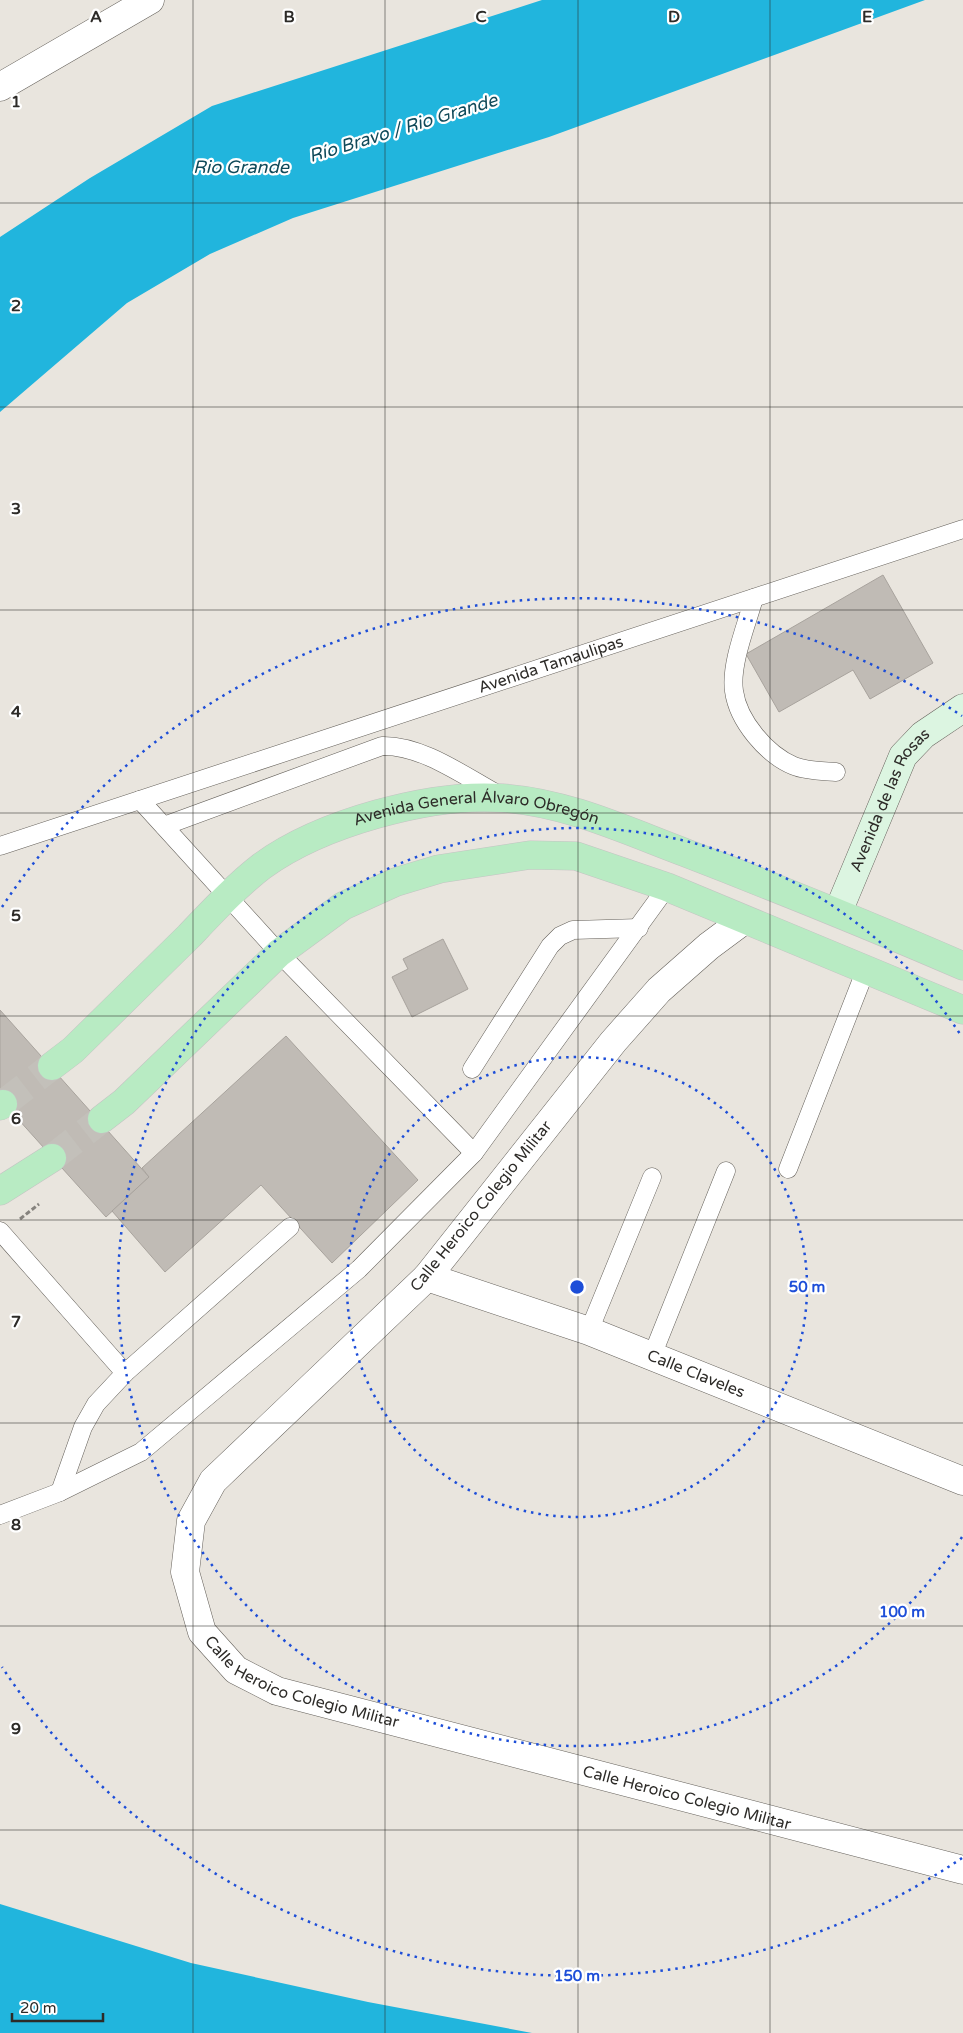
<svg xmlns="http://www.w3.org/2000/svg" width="963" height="2033" viewBox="0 0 963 2033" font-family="'Varela Round',sans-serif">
  <rect width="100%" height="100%" fill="#e9e5de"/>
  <g fill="#21b5dd">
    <polygon points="542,0 925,0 549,137 293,218 210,254 127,303 0,412 0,237 90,178 212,106"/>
    <polygon points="0,1904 191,1963 368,2002 532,2033 0,2033"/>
  </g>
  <g fill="#c0bbb5" stroke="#a8a39d">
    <polygon points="883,575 933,663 870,699 853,670 779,712 746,654"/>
    <polygon points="443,939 468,989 412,1017 392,977 408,969 403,959"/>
    <polygon points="0,1010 149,1177 106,1217 0,1099"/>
    <polygon points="286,1036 418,1180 332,1263 261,1185 165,1272 112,1211 149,1177 142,1168"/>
  </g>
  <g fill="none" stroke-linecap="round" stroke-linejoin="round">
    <g stroke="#c3c0ba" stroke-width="28" stroke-dasharray="28 14" stroke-linecap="butt">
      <polyline points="3,1104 52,1066"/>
      <polyline points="52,1158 102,1119"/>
    </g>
    <g stroke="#65615b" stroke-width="19">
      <g id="lane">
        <path d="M754,598C747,624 730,664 734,691C738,721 767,755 794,766C806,771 823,771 836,772"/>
        <polyline points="140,800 279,953 474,1153"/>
        <path d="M164,826L382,746C422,745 464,776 499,795"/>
        <path id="s1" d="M0,846L963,529"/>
        <polyline points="472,1069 550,946 560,936 573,930 639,928"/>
        <polyline points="788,1169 866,969"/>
        <polyline points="0,1231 125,1373 96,1404 83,1427 60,1492"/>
        <polyline points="589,1331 652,1177"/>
        <polyline points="652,1356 726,1171"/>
        <polyline points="125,1373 290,1227"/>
        <polyline points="0,1515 60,1492 141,1452 359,1269 474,1153 667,887"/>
      </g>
    </g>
    <g stroke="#65615b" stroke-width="29">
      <g id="street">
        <polyline points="0,87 150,0"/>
        <path id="s2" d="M744,920L709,946L659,990L613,1042L427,1277L213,1481L191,1521L185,1572L202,1632L236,1670L277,1691L963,1870"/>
        <path id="s3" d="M427,1277L589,1331L963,1481"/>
      </g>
    </g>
    <g stroke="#65615b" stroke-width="29">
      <g id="secondary">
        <path id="s4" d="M838,912L903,756L923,735L963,708"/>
      </g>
    </g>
    <g stroke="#c4c4c3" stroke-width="29">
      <g id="primary">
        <path id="s5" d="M52,1066L73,1050C112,1012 150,974 189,936C212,912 236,886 262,866C321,823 430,793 502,798C566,802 627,831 686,853C779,889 871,926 963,966"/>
        <polyline points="0,1106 3,1104"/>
        <polyline points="102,1119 124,1102 279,953 343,906 396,882 439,869 530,855 576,856 667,887 963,1010"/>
        <polyline points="0,1191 52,1158"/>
      </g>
    </g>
    <polyline stroke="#86837e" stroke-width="3" stroke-dasharray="5 2.5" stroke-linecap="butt" points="20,1219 39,1204"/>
    <use href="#lane" stroke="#fff" stroke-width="18"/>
    <use href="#street" stroke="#fff" stroke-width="28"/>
    <use href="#secondary" stroke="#dcf5e1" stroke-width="28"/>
    <use href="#primary" stroke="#b8ebc3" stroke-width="28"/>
  </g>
  <path fill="none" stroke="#2d2b28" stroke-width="1" stroke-opacity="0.55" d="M193,0V2033M385,0V2033M578,0V2033M770,0V2033M0,203H963M0,407H963M0,610H963M0,813H963M0,1016H963M0,1220H963M0,1423H963M0,1626H963M0,1830H963"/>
  <g fill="none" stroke="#1d4ed8" stroke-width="2.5" stroke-dasharray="2.5 5">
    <circle cx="577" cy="1287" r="230"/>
    <path d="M962 1537A459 459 0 1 1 962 1037"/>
    <path d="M962 1858A689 689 0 0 1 2 1667M2 907A689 689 0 0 1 962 716"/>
  </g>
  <g text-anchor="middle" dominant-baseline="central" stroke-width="4.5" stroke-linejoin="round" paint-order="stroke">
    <g font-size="16" fill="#2d2b28" stroke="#fff">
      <text stroke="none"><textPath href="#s1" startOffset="580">Avenida Tamaulipas</textPath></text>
      <text stroke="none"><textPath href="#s4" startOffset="124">Avenida de las Rosas</textPath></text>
      <text stroke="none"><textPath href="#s5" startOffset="518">Avenida General Álvaro Obregón</textPath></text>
      <text transform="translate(481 1206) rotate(-51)">Calle Heroico Colegio Militar</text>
      <text stroke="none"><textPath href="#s3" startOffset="286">Calle Claveles</textPath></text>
      <text stroke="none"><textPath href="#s2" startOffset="1050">Calle Heroico Colegio Militar</textPath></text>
      <text stroke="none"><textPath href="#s2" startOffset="1455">Calle Heroico Colegio Militar</textPath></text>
    </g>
    <g font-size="18" font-style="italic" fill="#104a5a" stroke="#fff">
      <text transform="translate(403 128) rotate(-17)">Río Bravo / Rio Grande</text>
      <text x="241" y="167">Rio Grande</text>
    </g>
  </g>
  <g font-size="16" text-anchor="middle" font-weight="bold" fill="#2d2b28" stroke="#fff" stroke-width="4.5" stroke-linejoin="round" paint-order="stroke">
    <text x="96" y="22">A</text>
    <text x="289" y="22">B</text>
    <text x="481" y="22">C</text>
    <text x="674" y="22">D</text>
    <text x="867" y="22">E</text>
    <text x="16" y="107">1</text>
    <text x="16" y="311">2</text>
    <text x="16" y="514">3</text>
    <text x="16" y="717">4</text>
    <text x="16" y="921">5</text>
    <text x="16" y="1124">6</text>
    <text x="16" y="1327">7</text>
    <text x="16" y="1530">8</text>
    <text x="16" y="1734">9</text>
  </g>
  <circle cx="577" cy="1287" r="8" fill="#1d4ed8" stroke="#fff" stroke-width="2.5"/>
  <g font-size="15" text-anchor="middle" font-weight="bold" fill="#1d4ed8" stroke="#fff" stroke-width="4.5" stroke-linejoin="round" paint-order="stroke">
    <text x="807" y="1292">50 m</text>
    <text x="902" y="1617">100 m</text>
    <text x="577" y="1981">150 m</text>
  </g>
  <path d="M12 2013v8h91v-8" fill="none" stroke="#2d2b28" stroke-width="2.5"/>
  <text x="20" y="2013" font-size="15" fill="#2d2b28" stroke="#ffffff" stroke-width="4" paint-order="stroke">20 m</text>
</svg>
